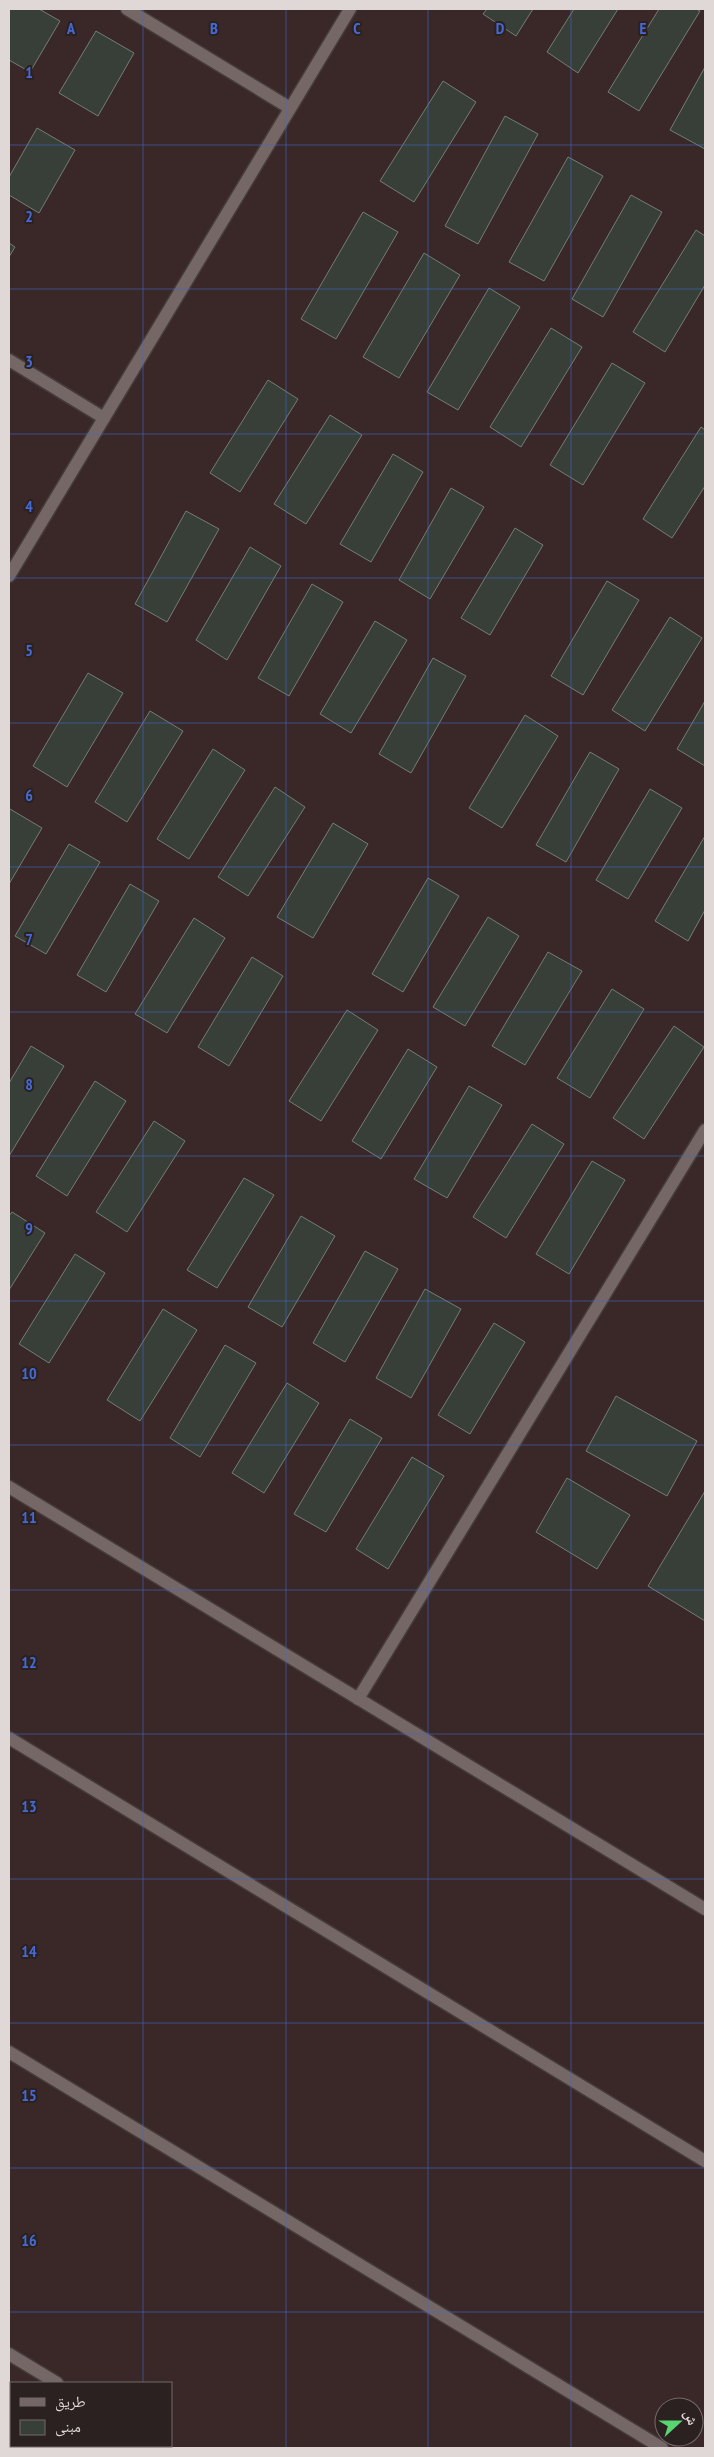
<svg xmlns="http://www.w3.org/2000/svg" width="714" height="2457" viewBox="0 0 714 2457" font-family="'PT Sans Narrow','Noto Naskh Arabic',sans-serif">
  <rect width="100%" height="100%" fill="#2b2120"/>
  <path fill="#392827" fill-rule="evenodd" d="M9,9H705V2448H9ZM11,2383H171V2446H11ZM664,2407H694V2437H664Z"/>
  <g fill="#373f38" stroke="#747d74">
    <polygon points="9,9 39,9 60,21 30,72 9,60"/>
    <polygon points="487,9 533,9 516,36 483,14"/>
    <polygon points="574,9 618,9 578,73 547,52"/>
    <polygon points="659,9 696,9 700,11 639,111 608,92"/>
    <polygon points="96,31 134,53 98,116 59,93"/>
    <polygon points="705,67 705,149 670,130"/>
    <polygon points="443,81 476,102 414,202 380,181"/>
    <polygon points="505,116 538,134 478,244 445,226"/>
    <polygon points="37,128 75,150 39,213 9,195 9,177"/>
    <polygon points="568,157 603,176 544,281 509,262"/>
    <polygon points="631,195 662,212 603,317 572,299"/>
    <polygon points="363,212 398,232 336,339 301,319"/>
    <polygon points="696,230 705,236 705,285 665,352 633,332"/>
    <polygon points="9,243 15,247 9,257"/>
    <polygon points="424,253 460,275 399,378 363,357"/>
    <polygon points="489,288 520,307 458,410 427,392"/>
    <polygon points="551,328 582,347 521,447 490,427"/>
    <polygon points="612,363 645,383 583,485 550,465"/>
    <polygon points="268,380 298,399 240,492 210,473"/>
    <polygon points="330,415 362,435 306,524 274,504"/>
    <polygon points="701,427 705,430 705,486 672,538 643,519"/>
    <polygon points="393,454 423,472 371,562 340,544"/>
    <polygon points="451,488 484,507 430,599 399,580"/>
    <polygon points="186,511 219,529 167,622 135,604"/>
    <polygon points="515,528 543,545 490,635 461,618"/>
    <polygon points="250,547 281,566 227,660 196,640"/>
    <polygon points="607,581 639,600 583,695 551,676"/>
    <polygon points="312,584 343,602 289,696 258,678"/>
    <polygon points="670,617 702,638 645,731 612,710"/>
    <polygon points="375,621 407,640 351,733 320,714"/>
    <polygon points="433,658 466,676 411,773 379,754"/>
    <polygon points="88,673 123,693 67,787 33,766"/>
    <polygon points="705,701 705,766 677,749"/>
    <polygon points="150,711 183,731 127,822 95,802"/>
    <polygon points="525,715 558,736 502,828 469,808"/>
    <polygon points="213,749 245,770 189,859 157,839"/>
    <polygon points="590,752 619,769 566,862 536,845"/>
    <polygon points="275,787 305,807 248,896 218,877"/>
    <polygon points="650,789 682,808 628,899 596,880"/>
    <polygon points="10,809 42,828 9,884 9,812"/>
    <polygon points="333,823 368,844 313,938 277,917"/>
    <polygon points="705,836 705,910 688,941 655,921"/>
    <polygon points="69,844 100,862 46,954 15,936"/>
    <polygon points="428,878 459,896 403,992 372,974"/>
    <polygon points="130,884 159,901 106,992 77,975"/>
    <polygon points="488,917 519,936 465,1026 433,1007"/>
    <polygon points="194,918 225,938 167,1033 135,1014"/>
    <polygon points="548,952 582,971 525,1065 492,1046"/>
    <polygon points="252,957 283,976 229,1066 198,1047"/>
    <polygon points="612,989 644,1009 590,1098 557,1078"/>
    <polygon points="347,1010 378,1030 321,1121 289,1101"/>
    <polygon points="674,1026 704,1047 644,1139 613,1118"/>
    <polygon points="31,1046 64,1066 9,1156 9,1083"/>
    <polygon points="408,1049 437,1067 381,1159 352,1141"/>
    <polygon points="95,1081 126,1101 67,1196 36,1176"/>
    <polygon points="469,1086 502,1105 447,1198 414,1179"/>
    <polygon points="154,1121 185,1141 127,1232 96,1212"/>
    <polygon points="532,1124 564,1144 506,1238 473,1217"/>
    <polygon points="592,1161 625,1180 569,1274 536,1254"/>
    <polygon points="244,1178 274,1195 217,1288 187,1270"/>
    <polygon points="12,1212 45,1233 9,1290 9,1216"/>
    <polygon points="301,1216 335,1236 282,1327 248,1307"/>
    <polygon points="365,1251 398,1269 345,1362 313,1343"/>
    <polygon points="75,1254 105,1273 49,1363 19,1344"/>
    <polygon points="425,1289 461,1309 411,1398 376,1378"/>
    <polygon points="163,1309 197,1330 140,1421 107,1400"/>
    <polygon points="494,1323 525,1342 470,1434 438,1415"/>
    <polygon points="225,1345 256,1363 200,1457 170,1438"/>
    <polygon points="287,1383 319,1403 264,1493 232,1473"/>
    <polygon points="616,1396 697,1441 667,1496 586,1451"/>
    <polygon points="350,1419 382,1438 326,1532 294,1514"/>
    <polygon points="412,1457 444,1476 388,1569 356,1549"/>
    <polygon points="567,1478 630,1515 597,1569 536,1532"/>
    <polygon points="705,1491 705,1621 648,1586"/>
  </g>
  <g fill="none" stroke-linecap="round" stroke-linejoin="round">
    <g stroke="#453b3b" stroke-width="15">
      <g id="lane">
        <polyline points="127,9 290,108"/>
        <polyline points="9,360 104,418"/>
        <polyline points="9,576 350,9"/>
        <polyline points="358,1699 705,1130"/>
        <polyline points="9,1738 705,2161"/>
        <polyline points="9,2052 662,2448"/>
        <polyline points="9,2354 57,2383"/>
        <polyline points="160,2446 164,2448"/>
      </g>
    </g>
    <g stroke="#453b3b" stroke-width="15">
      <polyline id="street" points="9,1487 705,1909"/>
    </g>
    <use href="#lane" stroke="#746766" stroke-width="12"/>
    <use href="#street" stroke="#746766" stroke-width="12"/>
  </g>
  <path fill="none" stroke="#446ad8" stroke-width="1" stroke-opacity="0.55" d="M143,9V2383M286,9V2448M428,9V2448M571,9V2448M9,145H705M9,289H705M9,434H705M9,578H705M9,723H705M9,867H705M9,1012H705M9,1156H705M9,1301H705M9,1445H705M9,1590H705M9,1734H705M9,1879H705M9,2023H705M9,2168H705M9,2312H705M143,2446V2448"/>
  <g font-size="16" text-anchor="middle" font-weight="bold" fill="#446ad8" stroke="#2b2120" stroke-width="4" stroke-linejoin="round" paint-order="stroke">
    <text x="71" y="34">A</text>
    <text x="214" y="34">B</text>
    <text x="357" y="34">C</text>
    <text x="500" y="34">D</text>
    <text x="643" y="34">E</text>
    <text x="29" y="78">1</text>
    <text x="29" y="222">2</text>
    <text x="29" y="367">3</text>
    <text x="29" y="512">4</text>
    <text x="29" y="656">5</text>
    <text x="29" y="801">6</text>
    <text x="29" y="945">7</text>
    <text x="29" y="1090">8</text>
    <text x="29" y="1234">9</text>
    <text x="29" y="1379">10</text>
    <text x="29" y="1523">11</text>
    <text x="29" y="1668">12</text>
    <text x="29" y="1812">13</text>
    <text x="29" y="1957">14</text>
    <text x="29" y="2101">15</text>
    <text x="29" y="2246">16</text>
  </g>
  <rect width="714" height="2457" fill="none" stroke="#dfd8d7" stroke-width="20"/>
  <rect x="10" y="2382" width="162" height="65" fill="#2b2120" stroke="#736a69"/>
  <rect x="20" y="2398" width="25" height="8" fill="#746766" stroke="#736a69"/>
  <text x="55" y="2407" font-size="15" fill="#dfd8d7">طريق</text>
  <rect x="20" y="2420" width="25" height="15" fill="#373f38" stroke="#736a69"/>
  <text x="55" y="2432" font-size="15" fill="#dfd8d7">مبنى</text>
  <g transform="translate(679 2422) rotate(69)"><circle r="24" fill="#2b2120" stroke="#736a69"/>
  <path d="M0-4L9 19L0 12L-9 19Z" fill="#58d570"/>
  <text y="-8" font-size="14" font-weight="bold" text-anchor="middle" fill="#dfd8d7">ش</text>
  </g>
</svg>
